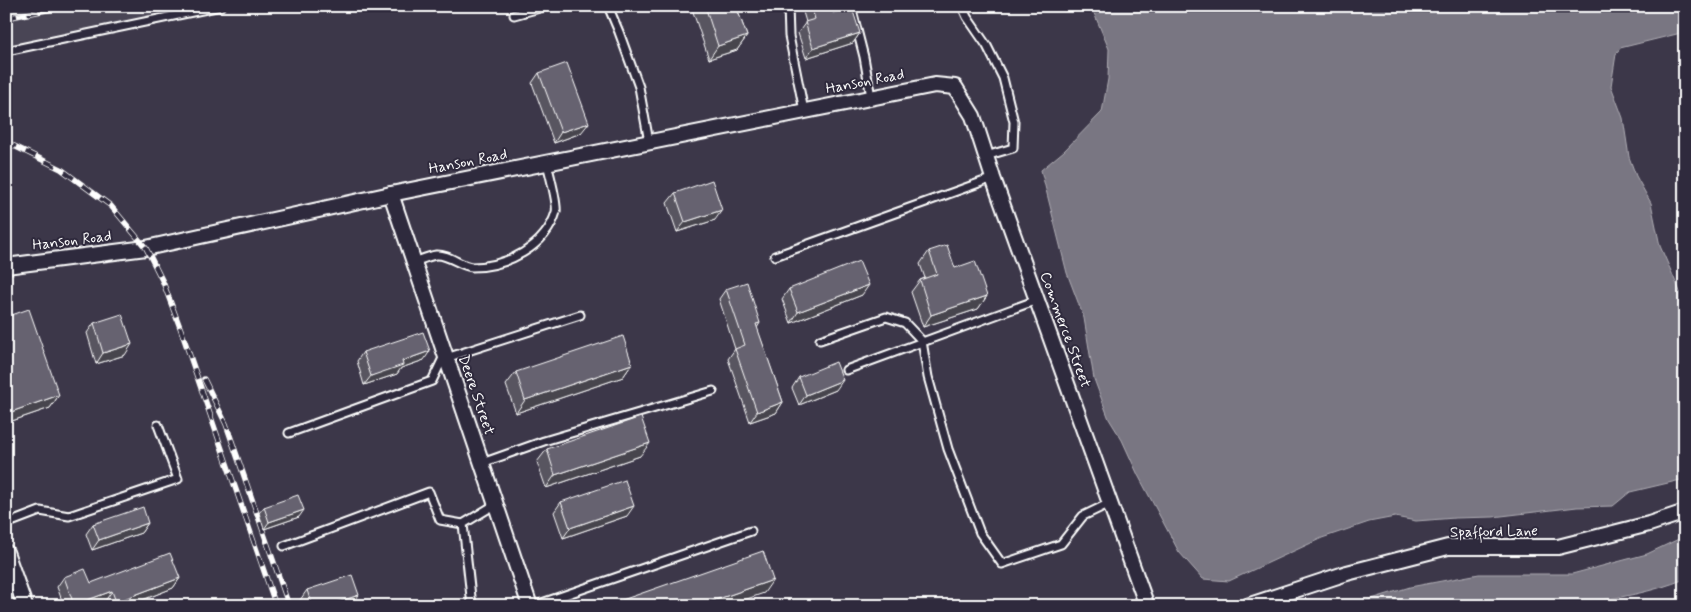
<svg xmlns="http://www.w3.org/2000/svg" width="1691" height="612" viewBox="0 0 1691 612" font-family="Mynerve,sans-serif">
  <rect width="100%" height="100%" fill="#3c3749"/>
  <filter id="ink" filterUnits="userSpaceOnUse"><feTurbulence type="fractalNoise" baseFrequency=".02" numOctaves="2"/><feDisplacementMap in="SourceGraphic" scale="10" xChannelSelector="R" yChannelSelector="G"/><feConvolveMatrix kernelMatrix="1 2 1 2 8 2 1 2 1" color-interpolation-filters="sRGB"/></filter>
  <g filter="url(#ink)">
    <polygon fill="#494455" points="6,6 241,6 6,55"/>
    <g fill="#797682" stroke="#afadb4">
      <polygon points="1091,6 1685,6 1685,32 1620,48 1616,54 1611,86 1623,118 1629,157 1636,176 1651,203 1660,246 1685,303 1685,479 1630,492 1613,506 1577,507 1493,517 1455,518 1416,521 1395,517 1369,522 1322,538 1229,581 1203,579 1179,552 1138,475 1122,440 1109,419 1094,379 1084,318 1067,273 1041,170 1064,151 1102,112 1108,79 1109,49"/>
      <path d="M1685,536V579C1619,605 1548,606 1478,606C1435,606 1392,606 1349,606L1410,587L1479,574H1572L1647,554Z"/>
    </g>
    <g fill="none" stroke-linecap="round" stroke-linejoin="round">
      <g stroke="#fff" stroke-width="11">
        <g id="service">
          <polyline points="608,6 619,32 639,87 649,142"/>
          <polyline points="788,6 789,36 804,111"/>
          <polyline points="851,6 864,57 871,97"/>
          <polyline points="962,6 967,17 987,46 1003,78 1014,122 1013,148 986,156"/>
          <polyline points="514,15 547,6"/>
          <polyline points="6,51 221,6"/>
          <polyline points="775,256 993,178"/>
          <path d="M414,262C420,260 429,256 436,255C449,254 460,266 472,267C506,267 546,247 556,212C558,204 549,172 547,163"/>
          <polyline points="820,340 886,317 905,323 922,341 928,377 948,449 980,533 1002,564 1061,544 1083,516 1110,503"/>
          <polyline points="446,358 580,315"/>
          <polyline points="846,370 1037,300"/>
          <polyline points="289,433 432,381 444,356"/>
          <polyline points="482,463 544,441 713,391"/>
          <polyline points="6,524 40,511 69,516 178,479 158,425"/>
          <polyline points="284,546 429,492 440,520 463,524"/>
          <polyline points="472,606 463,524 496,504"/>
          <polyline points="533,606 751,531"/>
        </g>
      </g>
      <g stroke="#fff" stroke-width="18">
        <g id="minor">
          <polyline points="391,194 530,606"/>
          <polyline points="6,266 146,248 391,194 935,85 955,87 973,116 993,178 1147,606"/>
          <polyline points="6,552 25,606"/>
          <polyline points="1247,606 1347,573 1448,547 1558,547 1649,524 1685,512"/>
        </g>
      </g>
      <use href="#service" stroke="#2f2a3d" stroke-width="7"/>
      <use href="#minor" stroke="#2f2a3d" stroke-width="14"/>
      <g stroke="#fff" stroke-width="5.5">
        <g id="rail">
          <polyline points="6,18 67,6"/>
          <polyline points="6,142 61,169 111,206 146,248 163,282 181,330 276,606"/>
          <polyline points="204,379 226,424 289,606"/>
        </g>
      </g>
      <use href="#rail" stroke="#2f2a3d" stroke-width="4" stroke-dasharray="11" stroke-linecap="butt"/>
    </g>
    <g fill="#585460" stroke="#fff">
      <polygon points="691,6 736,6 747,36 737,50 709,59"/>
      <polygon points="807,6 811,6 833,13 860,33 853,43 806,58 798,33 806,22 803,12"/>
      <polygon points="539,73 581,133 554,143 532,83"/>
      <polygon points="1685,84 1685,102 1676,95"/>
      <polygon points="675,193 715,220 677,232 667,203"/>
      <polygon points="929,251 955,268 987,296 978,309 923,327 911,292 920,280 925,278 920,264"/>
      <polygon points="726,289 760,323 757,328 783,402 776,413 750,422 728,359 735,349 719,299"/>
      <polygon points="789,289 862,295 791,323 782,299"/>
      <polygon points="6,317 59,395 50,408 6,423"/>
      <polygon points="94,323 125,355 96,364 87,333"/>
      <polygon points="363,352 424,360 401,368 397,374 364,385 357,361"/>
      <polygon points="632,364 623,377 516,413 506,385 516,372"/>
      <polygon points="799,377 836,390 799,405 792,388"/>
      <polygon points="547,449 640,456 546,488 537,462"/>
      <polygon points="561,502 627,516 563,538 554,512"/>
      <polygon points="264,507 299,517 264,529 259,513"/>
      <polygon points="148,523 141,533 92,550 86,534 93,524"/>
      <polygon points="64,577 91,583 180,578 173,588 127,606 107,606 105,601 91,606 64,606 57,587"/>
      <polygon points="307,590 351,605 349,606 302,606 300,600"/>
    </g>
    <g fill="#47454e" stroke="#fff">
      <polygon points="860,33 853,43 806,58 813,48"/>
      <polygon points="747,36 737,50 709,59 718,46"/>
      <polygon points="589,123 581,133 554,143 561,132"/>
      <polygon points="722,210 715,220 677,232 685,222"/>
      <polygon points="869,285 862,295 791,323 798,312"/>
      <polygon points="987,296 978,309 923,327 931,315"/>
      <polygon points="132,344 125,355 96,364 103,353"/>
      <polygon points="430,351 424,360 401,368 397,374 364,385 371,376 402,361"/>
      <polygon points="632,364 623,377 516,413 525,400"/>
      <polygon points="843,380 836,390 799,405 806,395"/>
      <polygon points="59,395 50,408 6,423 6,419 11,412"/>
      <polygon points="783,402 776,413 750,422 757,412"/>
      <polygon points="650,443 640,456 546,488 555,475"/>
      <polygon points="634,506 627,516 563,538 570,528"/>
      <polygon points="304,510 299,517 264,529 269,522"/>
      <polygon points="148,523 141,533 92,550 99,540"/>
      <polygon points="180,578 173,588 127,606 114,606 116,602"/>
      <polygon points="773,580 764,593 727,606 698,606"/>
      <polygon points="112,591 105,601 91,606 74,606 74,605"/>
      <polygon points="359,595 351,605 349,606 326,606"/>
    </g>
    <g fill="#666270" stroke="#fff">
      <polygon points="705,6 736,6 747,36 718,46"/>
      <polygon points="811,6 831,6 833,13 852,8 860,33 813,48 805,22 815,19"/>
      <polygon points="567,63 589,123 561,132 539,73"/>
      <polygon points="712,180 722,210 685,222 675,193"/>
      <polygon points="947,245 955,268 975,261 987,296 931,315 920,280 937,274 929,251"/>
      <polygon points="859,261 869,285 798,312 789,289"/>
      <polygon points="747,282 760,323 756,324 783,402 757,412 735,349 745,345 726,289"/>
      <polygon points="29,309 59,395 11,412 6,397 6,317"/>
      <polygon points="122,314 132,344 103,353 94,323"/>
      <polygon points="423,332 430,351 402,361 403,365 371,376 363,352"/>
      <polygon points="623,336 632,364 525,400 516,372"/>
      <polygon points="836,362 843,380 806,395 799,377"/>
      <polygon points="641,417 650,443 555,475 547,449"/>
      <polygon points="625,480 634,506 570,528 561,502"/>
      <polygon points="298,495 304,510 269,522 264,507"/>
      <polygon points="143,507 148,523 99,540 93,524"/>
      <polygon points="763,551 773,580 698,606 605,606"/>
      <polygon points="170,553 180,578 116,602 112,591 74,605 64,577 85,569 91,583"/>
      <polygon points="352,575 359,595 326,606 312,606 307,590"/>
    </g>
  </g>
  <g text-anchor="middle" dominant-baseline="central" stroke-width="4" stroke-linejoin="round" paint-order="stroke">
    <g font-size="15" fill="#fff" stroke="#2f2a3d">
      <text transform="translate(865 82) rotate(-11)">Hanson Road</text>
      <text transform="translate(468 162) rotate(-11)">Hanson Road</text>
      <text transform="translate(72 241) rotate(-7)">Hanson Road</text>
      <text transform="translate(1065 330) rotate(70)">Commerce Street</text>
      <text transform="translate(476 395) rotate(71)">Deere Street</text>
      <text transform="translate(1494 532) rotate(-1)">Spafford Lane</text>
    </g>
  </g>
  <rect width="1691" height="612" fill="none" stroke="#2f2a3d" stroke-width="25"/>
  <rect x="12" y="12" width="1666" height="587" fill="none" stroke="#fff" stroke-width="2" filter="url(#ink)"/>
</svg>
